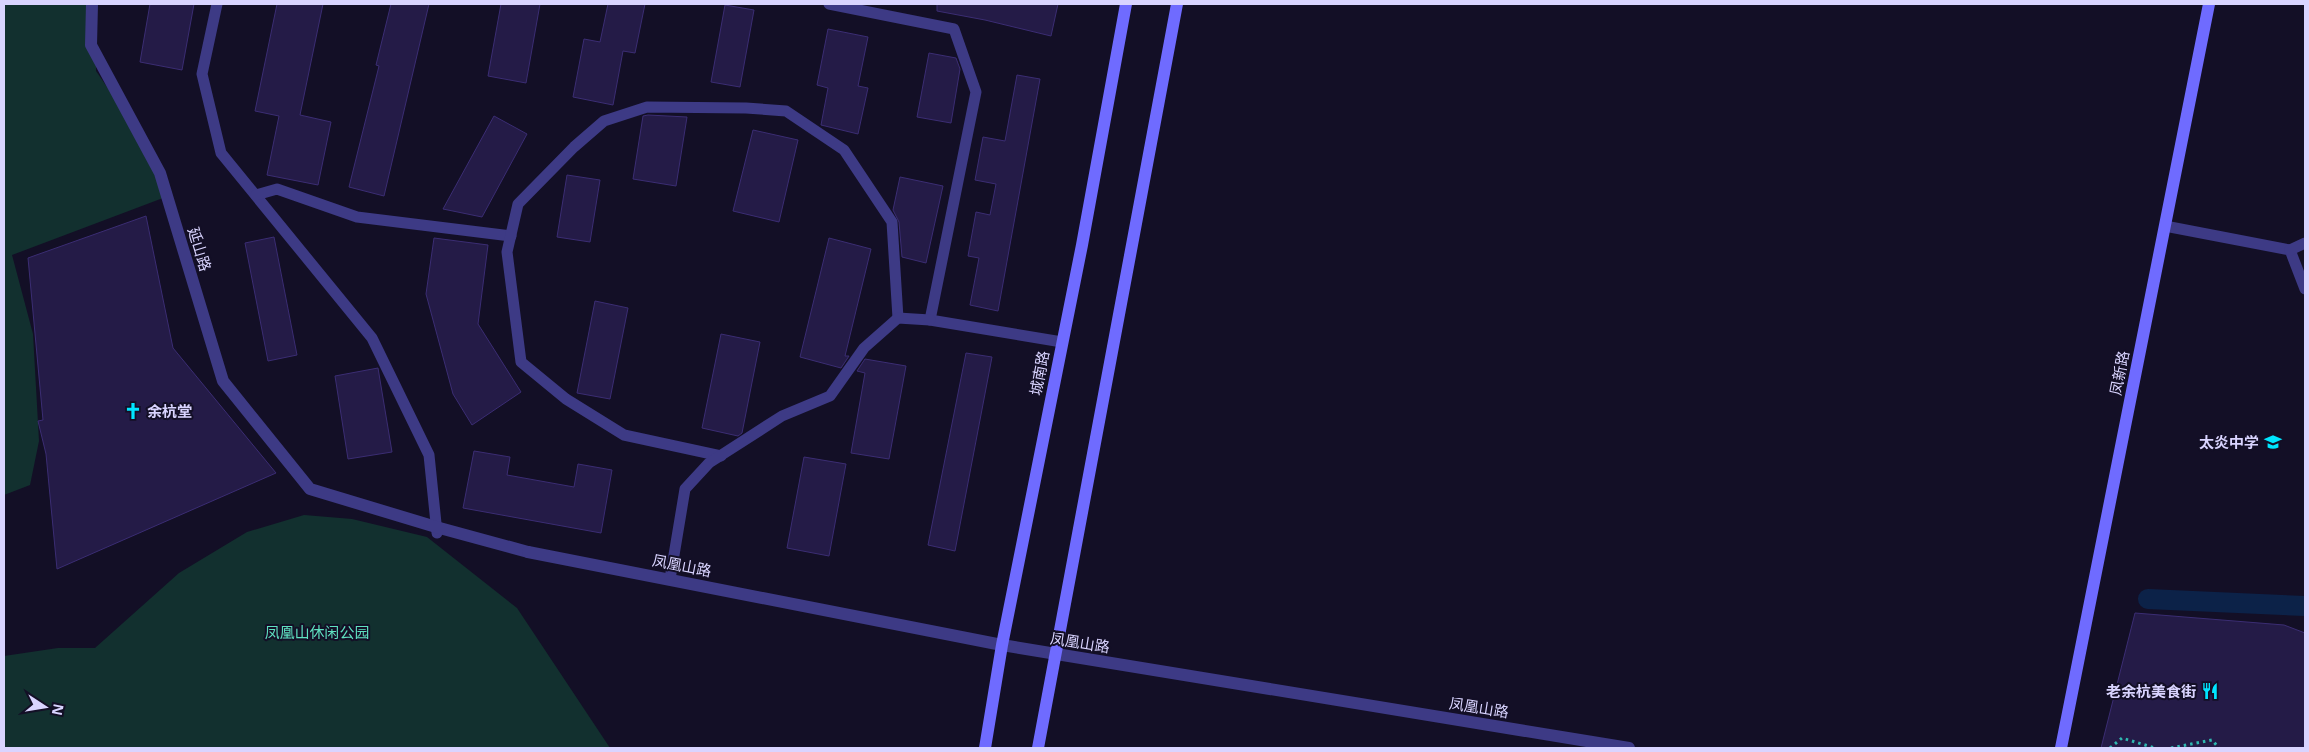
<svg xmlns="http://www.w3.org/2000/svg" width="2309" height="752" viewBox="0 0 2309 752" font-family="'Open Sans','Noto Sans SC',sans-serif">
  <rect width="100%" height="100%" fill="#130f26"/>
  <g fill="#12302f">
    <polygon points="4,4 97,4 96,71 159,163 163,198 12,255 33,334 39,441 30,485 4,495"/>
    <polygon points="304,515 352,519 427,537 517,608 610,748 4,748 4,656 58,648 95,648 179,573 247,532"/>
  </g>
  <g fill="none" stroke-linecap="round" stroke-linejoin="round">
    <polyline stroke="#0c2248" stroke-width="20" points="2148,599 2305,606"/>
  </g>
  <g fill="#241b47" stroke="#3b2d73">
    <polygon points="150,4 194,4 182,70 140,62"/>
    <polygon points="277,4 323,4 300,115 331,122 318,185 267,175 279,116 255,111"/>
    <polygon points="391,4 429,4 384,196 349,187 379,66 376,65"/>
    <polygon points="501,4 540,4 526,83 488,76"/>
    <polygon points="608,4 645,4 635,53 623,51 613,105 573,97 584,39 600,42"/>
    <polygon points="937,4 1058,4 1051,36 985,20 937,11"/>
    <polygon points="725,5 754,10 740,87 711,82"/>
    <polygon points="828,29 868,37 858,86 868,88 858,134 821,125 828,88 817,85"/>
    <polygon points="929,53 956,58 960,69 951,123 917,117"/>
    <polygon points="1017,75 1040,79 998,311 970,305 979,258 968,256 976,212 990,215 996,184 975,180 983,137 1005,141"/>
    <polygon points="648,115 687,117 676,186 633,179 643,116"/>
    <polygon points="494,116 527,134 482,217 443,209"/>
    <polygon points="753,130 798,140 779,222 733,211"/>
    <polygon points="567,175 600,180 590,242 557,237"/>
    <polygon points="900,177 943,186 926,263 902,257 899,222 893,210"/>
    <polygon points="146,216 173,348 276,473 57,569 46,454 38,421 43,420 28,258"/>
    <polygon points="274,237 297,355 268,361 245,243"/>
    <polygon points="434,238 488,245 478,324 521,392 472,425 453,394 426,294"/>
    <polygon points="829,238 871,249 845,356 849,356 841,368 800,357"/>
    <polygon points="595,301 628,308 610,399 577,393"/>
    <polygon points="721,334 760,342 742,433 738,436 702,428"/>
    <polygon points="966,353 992,357 955,551 928,545"/>
    <polygon points="865,359 906,366 889,459 851,453 865,373 857,371"/>
    <polygon points="378,368 392,452 348,459 335,376"/>
    <polygon points="474,451 510,457 507,475 574,487 578,464 612,470 601,533 463,508"/>
    <polygon points="804,457 846,464 829,556 787,548"/>
    <polygon points="2135,613 2284,625 2305,633 2305,748 2101,748"/>
  </g>
  <g fill="none" stroke-linecap="round" stroke-linejoin="round">
    <g stroke="#2fb8b0" stroke-width="3" stroke-dasharray="2.5 4" stroke-linecap="butt">
      <polyline points="2110,748 2122,738 2155,748"/>
      <polyline points="2171,748 2212,740 2219,748"/>
    </g>
    <g stroke="#3d3a85" stroke-width="11">
      <polyline points="217,4 202,74 221,153 372,338 429,455 437,533"/>
      <polyline points="829,4 954,29 976,92 930,320 1062,342"/>
      <polyline points="256,195 277,189 357,217 511,236"/>
      <polyline points="2165,226 2290,250 2305,289"/>
      <polyline points="2290,250 2305,243"/>
      <polyline points="721,456 624,435 566,399 521,362 507,252 518,204 574,147 604,121 647,107 746,108 786,111 844,150 892,222 898,318"/>
      <polyline points="670,579 685,489 709,463 782,416 830,396 864,348 898,318 930,320"/>
    </g>
    <polyline stroke="#3d3a85" stroke-width="12" points="92,4 91,45 160,173 223,381 310,489 436,527 528,552"/>
    <polyline stroke="#3d3a85" stroke-width="12" points="528,552 1002,645 1629,748"/>
    <g stroke="#6f6bff" stroke-width="12">
      <polyline points="985,748 1002,645 1082,245 1126,4"/>
      <polyline points="1038,748 1177,4"/>
      <polyline points="2061,748 2209,4"/>
    </g>
  </g>
  <defs>
    <g id="church-bare" transform="scale(1.35)"><path d="M-1.2-6h2.4v3.5h3.3v2.4h-3.3V6h-2.4V-.1h-3.3v-2.4h3.3Z" fill="#00e5ff" stroke="#130f26" stroke-width="2.5" paint-order="stroke"/></g>
    <g id="school-bare" transform="scale(1.35)"><path d="M0-5L7-2L0 1L-7-2ZM-4 1L0 2.5L4 1V4Q0 6-4 4Z" fill="#00e5ff" stroke="#130f26" stroke-width="2.5" paint-order="stroke"/></g>
    <g id="restaurant-bare" transform="scale(1.35)"><path d="M-5-6h1v4h1v-4h1v4h1v-4h1v5L-1.5 .5V6h-2V.5L-5-1ZM5-6V6H3V1.5H1.5Q1.5-4 5-6Z" fill="#00e5ff" stroke="#130f26" stroke-width="2.5" paint-order="stroke"/></g>
  </defs>
  <g fill-rule="evenodd">
    <use href="#church-bare" x="133" y="411"/>
    <use href="#school-bare" x="2273" y="442"/>
    <use href="#restaurant-bare" x="2210" y="691"/>
  </g>
  <g text-anchor="middle" dominant-baseline="central" stroke-width="4" stroke-linejoin="round" paint-order="stroke">
    <g font-size="15" fill="#d9d4ff" stroke="#130f26">
      <text transform="translate(200 249) rotate(73)">延山路</text>
      <text transform="translate(1039 373) rotate(-79)">城南路</text>
      <text transform="translate(2119 373) rotate(-79)">凤新路</text>
      <text transform="translate(682 565) rotate(11)">凤凰山路</text>
      <text transform="translate(1080 642) rotate(9)">凤凰山路</text>
      <text transform="translate(1479 707) rotate(9)">凤凰山路</text>
    </g>
    <g font-size="15" font-weight="bold" fill="#d9d4ff" stroke="#130f26" text-anchor="end">
      <text x="147" y="411" text-anchor="start">余杭堂</text>
      <text x="2259" y="442">太炎中学</text>
      <text x="2196" y="691">老余杭美食街</text>
    </g>
    <g font-size="15" fill="#5fe0c0" stroke="#130f26">
      <text x="317" y="632">凤凰山休闲公园</text>
    </g>
  </g>
  <rect width="2309" height="752" fill="none" stroke="#d9d4ff" stroke-width="10"/>
  <g transform="translate(45 707) rotate(102)" stroke="#130f26" stroke-width="4" paint-order="stroke">
  <path d="M0-4L9 19L0 12L-9 19Z" fill="#d9d4ff"/>
  <text y="-8" font-size="14" font-weight="bold" text-anchor="middle" fill="#d9d4ff">N</text>
  </g>
</svg>
